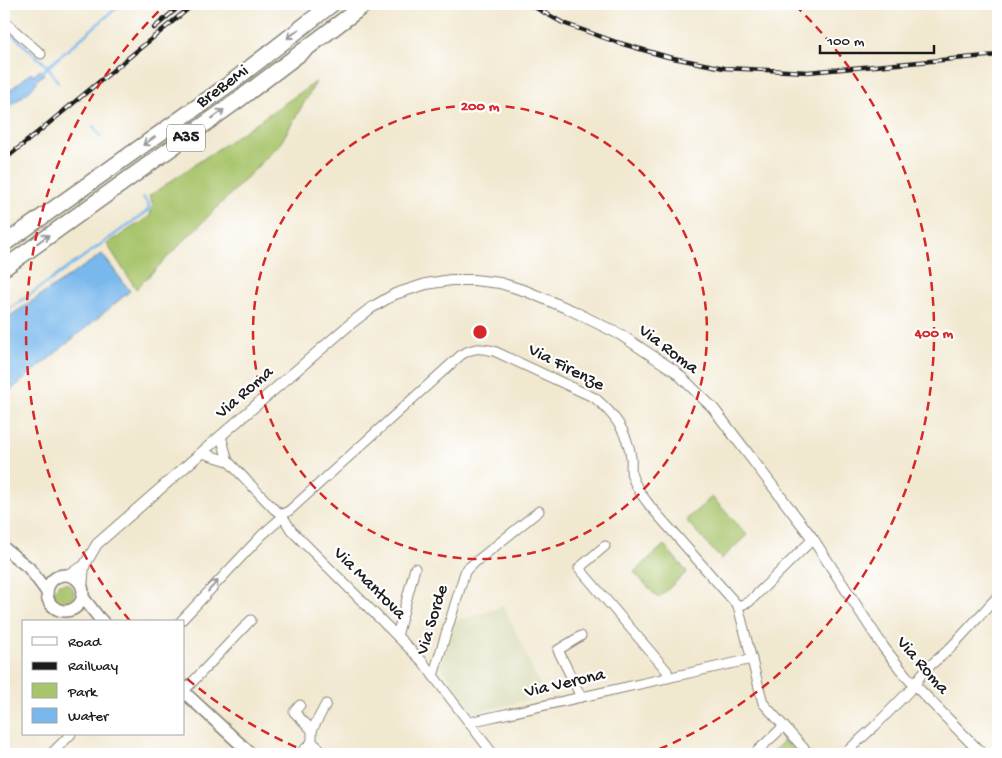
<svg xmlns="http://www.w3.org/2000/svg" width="1002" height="758" viewBox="0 0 1002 758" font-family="'Gochi Hand',sans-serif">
  <rect width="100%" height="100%" fill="#fff"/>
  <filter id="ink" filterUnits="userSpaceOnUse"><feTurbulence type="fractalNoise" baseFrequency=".02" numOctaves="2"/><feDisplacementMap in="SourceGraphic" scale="10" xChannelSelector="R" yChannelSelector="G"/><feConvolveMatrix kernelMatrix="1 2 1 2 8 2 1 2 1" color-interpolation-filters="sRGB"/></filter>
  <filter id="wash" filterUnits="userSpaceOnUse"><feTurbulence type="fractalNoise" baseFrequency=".0096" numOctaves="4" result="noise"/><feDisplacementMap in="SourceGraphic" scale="20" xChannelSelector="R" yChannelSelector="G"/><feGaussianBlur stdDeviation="1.12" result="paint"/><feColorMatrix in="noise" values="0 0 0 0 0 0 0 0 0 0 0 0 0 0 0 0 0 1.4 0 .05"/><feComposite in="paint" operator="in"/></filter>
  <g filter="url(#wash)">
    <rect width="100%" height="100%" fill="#f1e8d0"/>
    <polygon fill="#dddebc" points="504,606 545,696 473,713 441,666 455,621"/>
    <g fill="#a9c56c" stroke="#627044">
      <polygon points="316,82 280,144 136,289 107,244 150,216 153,204 149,196"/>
      <polygon points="712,497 747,535 721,559 686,520"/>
      <polygon points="664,545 687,572 658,598 634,572"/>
      <circle cx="64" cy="593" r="10"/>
      <polygon points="785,740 798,754 770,754"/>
    </g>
    <g fill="#78b8ec" stroke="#4a6a84">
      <polygon points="40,70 44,74 36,81 36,83 32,89 4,111 4,95 31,73 34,75"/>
      <polygon points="102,254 130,291 4,396 4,320"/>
    </g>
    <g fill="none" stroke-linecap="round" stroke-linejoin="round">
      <g stroke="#78b8ec" stroke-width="2.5">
        <polyline points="4,27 47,66 58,82"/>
        <polyline points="42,72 121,4"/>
        <polyline points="93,126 101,137"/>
        <polyline points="4,313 145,213 149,209 149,205 143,197"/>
      </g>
    </g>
  </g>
  <g filter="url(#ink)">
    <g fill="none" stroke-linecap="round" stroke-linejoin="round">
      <g stroke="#868276" stroke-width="11">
        <g id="minor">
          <polyline points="4,21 41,54"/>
          <polyline points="221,436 228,461 274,509 282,515 291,530 422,661 493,754"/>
          <polyline points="202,453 228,461"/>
          <polyline points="605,546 579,568 667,671 668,678"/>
          <polyline points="738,606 749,602 813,539"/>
          <path d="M180,622L262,535L278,521L282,515L290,510L461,355C474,347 480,348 494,351L595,398C614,414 627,431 631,457C632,463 630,470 632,476C636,488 643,497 650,506L738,606L763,703L809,754"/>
          <polyline points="397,636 415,568"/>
          <polyline points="433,676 465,572 468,568 539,511"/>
          <polyline points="184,691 251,620"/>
          <polyline points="581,697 558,650 581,636"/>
          <polyline points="300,705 294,712 312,730 312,742"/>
          <polyline points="470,724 474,721 752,659"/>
          <polyline points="312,730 326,704"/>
          <polyline points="51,754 71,734"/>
          <polyline points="300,754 312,742 320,749 315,754"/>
          <polyline points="754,754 784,726"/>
          <path d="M844,754L875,726L915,685C921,671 936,661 947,651C965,633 981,614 998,596"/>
        </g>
      </g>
      <g stroke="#868276" stroke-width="12">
        <g id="tertiary">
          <polyline points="67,575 84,566"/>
          <polyline points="82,587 84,566 97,544 232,426 349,325 371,308 395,294 426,284 451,280 474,280 500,283 526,291 571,310 621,335 675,371 713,408 813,539 884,648 906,676 982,754"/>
        </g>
      </g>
      <g stroke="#868276" stroke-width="14">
        <g id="secondary">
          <polyline points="4,548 29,568 47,592"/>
          <circle cx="65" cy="593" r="18"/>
          <polyline points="82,596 99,618 103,622"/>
          <polyline points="184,692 251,754"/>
        </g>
      </g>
      <g stroke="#868276" stroke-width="18">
        <g id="motorway">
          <polyline points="4,244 228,85 332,4"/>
          <polyline points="4,268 237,101 365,4"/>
        </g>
      </g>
      <use href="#minor" stroke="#fff" stroke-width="9"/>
      <use href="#tertiary" stroke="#fff" stroke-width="10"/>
      <use href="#secondary" stroke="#fff" stroke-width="11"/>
      <use href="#motorway" stroke="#fff" stroke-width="15"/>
      <g stroke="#1c1c1c" stroke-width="4.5">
        <g id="rail">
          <polyline points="529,4 563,23 616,42 668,57 724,68 808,72 998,55"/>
          <polyline points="154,28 182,4"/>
          <polyline points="4,160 194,4"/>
        </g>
      </g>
      <use href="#rail" stroke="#fff" stroke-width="2.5" stroke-dasharray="8" stroke-linecap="butt"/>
    </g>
    <defs><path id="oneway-shaft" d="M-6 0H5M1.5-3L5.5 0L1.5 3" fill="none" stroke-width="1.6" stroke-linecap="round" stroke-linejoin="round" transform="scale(1.25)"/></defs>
    <g stroke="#999">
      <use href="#oneway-shaft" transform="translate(293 34) rotate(142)"/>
      <use href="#oneway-shaft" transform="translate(218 114) rotate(-36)"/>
      <use href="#oneway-shaft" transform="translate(149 141) rotate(145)"/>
      <use href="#oneway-shaft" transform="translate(43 239) rotate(-36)"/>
      <use href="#oneway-shaft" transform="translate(213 586) rotate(-47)"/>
    </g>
  </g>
  <g fill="none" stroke="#d62828" stroke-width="2.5" stroke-dasharray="9 6">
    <circle cx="480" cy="332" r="227"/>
    <path d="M310 753A454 454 0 0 1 185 677M130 621A454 454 0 0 1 165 5M795 5A454 454 0 0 1 650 753"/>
  </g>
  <g text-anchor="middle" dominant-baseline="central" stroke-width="4.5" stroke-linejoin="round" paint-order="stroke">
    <rect fill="#fff" stroke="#606060" stroke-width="1" x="167" y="124.5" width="38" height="27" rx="4"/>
    <g font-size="16" font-weight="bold" fill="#1c1c1c">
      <text x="186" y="138">A35</text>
    </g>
    <g font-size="18" fill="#1c1c1c" stroke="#fff">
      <text transform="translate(223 87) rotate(-36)">BreBeMi</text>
      <text transform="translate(668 350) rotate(37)">Via Roma</text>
      <text transform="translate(566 368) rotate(27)">Via Firenze</text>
      <text transform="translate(245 393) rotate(-41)">Via Roma</text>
      <text transform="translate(369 584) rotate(45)">Via Mantova</text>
      <text transform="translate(433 620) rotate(-73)">Via Sorde</text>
      <text transform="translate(922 666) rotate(49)">Via Roma</text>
      <text transform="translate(565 684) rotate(-13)">Via Verona</text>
    </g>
  </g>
  <circle cx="480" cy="332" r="8" fill="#d62828" stroke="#fff" stroke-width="2.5"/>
  <g font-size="15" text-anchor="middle" font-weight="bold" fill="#d62828" stroke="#fff" stroke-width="4.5" stroke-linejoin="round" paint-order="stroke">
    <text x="480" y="110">200 m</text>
    <text x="934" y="337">400 m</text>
  </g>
  <rect width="1002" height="758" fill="none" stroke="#fff" stroke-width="20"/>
  <rect x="22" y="620" width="162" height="115" fill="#ffffff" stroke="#a4a4a4"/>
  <rect x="32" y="637" width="25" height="8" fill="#ffffff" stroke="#a4a4a4"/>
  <text x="68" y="646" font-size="15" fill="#1c1c1c">Road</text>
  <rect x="32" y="662" width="25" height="8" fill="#1c1c1c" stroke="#a4a4a4"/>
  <text x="68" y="670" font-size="15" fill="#1c1c1c">Railway</text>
  <rect x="32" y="683" width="25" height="15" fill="#a9c56c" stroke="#a4a4a4"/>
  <text x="68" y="696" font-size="15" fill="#1c1c1c">Park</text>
  <rect x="32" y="708" width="25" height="15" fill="#78b8ec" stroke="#a4a4a4"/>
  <text x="68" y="720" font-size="15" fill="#1c1c1c">Water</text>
  <path d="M820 45v8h114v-8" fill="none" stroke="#1c1c1c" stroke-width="2.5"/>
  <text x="827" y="45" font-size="15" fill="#1c1c1c" stroke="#ffffff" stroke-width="4" paint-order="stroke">100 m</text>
</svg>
